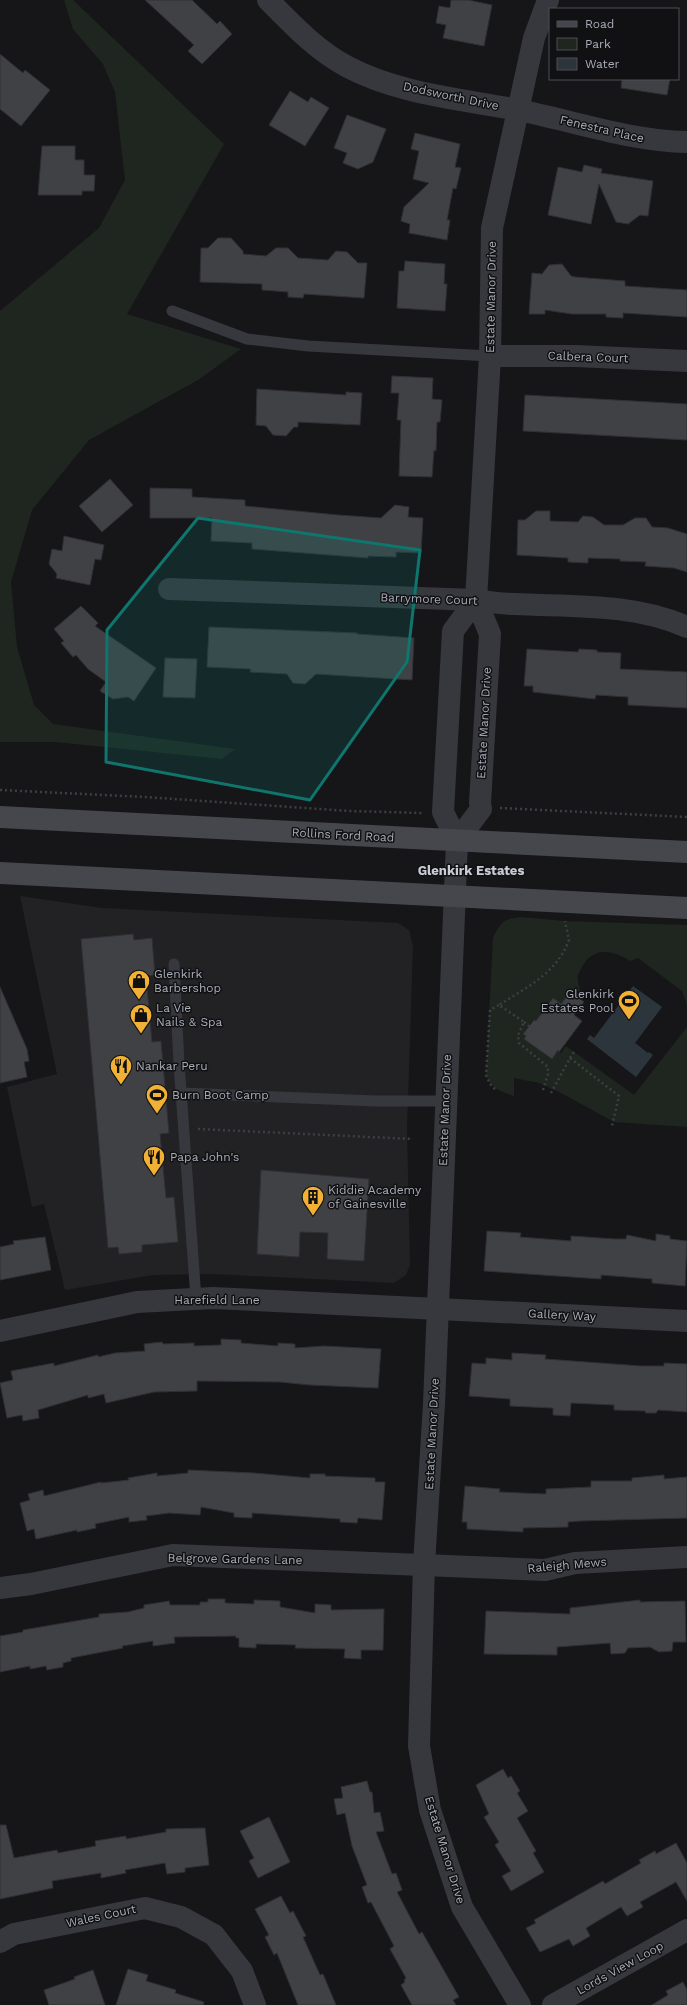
<svg xmlns="http://www.w3.org/2000/svg" width="687" height="2005" viewBox="0 0 687 2005" font-family="'Work Sans',sans-serif">
  <rect width="100%" height="100%" fill="#161618"/>
  <polygon fill="#222225" points="20,896 102,908 398,923 409,930 413,946 407,1129 410,1265 406,1275 394,1283 212,1274 153,1275 65,1290 44,1204 32,1207 7,1087 57,1074"/>
  <g fill="#1e261f">
    <polygon points="64,0 73,0 224,144 127,314 241,349 198,380 89,440 32,510 11,582 17,647 34,705 53,724 235,749 222,759 55,742 0,742 0,311 99,228 125,180 115,92 103,64 73,29"/>
    <path d="M521,917L564,921L687,925V1005L682,991L638,958L630,961C613,950 593,946 582,967C581,970 578,973 578,976C577,984 582,989 579,997L571,991L561,1004L553,998L542,1013L538,1023L533,1020L523,1034L526,1036L525,1039L551,1059L558,1051L561,1053L566,1046L634,1095L687,1027V1127L614,1122L563,1094L539,1083L514,1078V1096C502,1092 491,1089 486,1075L493,938C500,922 504,919 521,917Z"/>
  </g>
  <polygon fill="#2c353c" points="633,986 662,1007 635,1043 648,1053 649,1052 653,1055 636,1077 587,1039 590,1035 594,1038"/>
  <g fill="#404145" stroke="#303034">
    <polygon points="145,0 192,0 217,24 220,21 232,34 202,64 188,51 194,45"/>
    <polygon points="451,0 468,0 492,5 484,46 443,38 446,25 436,23 439,6 450,8"/>
    <polygon points="0,54 23,73 25,70 50,90 21,126 0,109"/>
    <polygon points="622,79 670,79 667,95 621,88"/>
    <polygon points="290,91 308,102 311,97 329,108 305,146 269,125"/>
    <polygon points="347,115 386,129 373,162 358,169 343,163 347,153 334,148"/>
    <polygon points="415,133 460,144 455,167 461,168 456,189 453,188 447,220 450,220 447,240 409,233 410,224 401,221 404,207 429,183 413,179 419,151 411,149"/>
    <polygon points="42,146 75,146 75,160 84,160 84,175 95,175 94,191 82,191 82,195 38,195"/>
    <polygon points="584,165 602,169 601,173 653,181 648,216 640,215 628,224 616,222 599,184 591,224 548,215 558,167 582,172"/>
    <polygon points="218,238 231,238 243,251 243,254 266,256 276,248 288,248 298,258 328,260 336,251 347,252 358,263 367,263 364,298 304,294 303,298 288,297 288,292 262,290 262,284 200,282 201,248 208,248"/>
    <polygon points="405,261 445,264 444,284 447,284 445,311 397,308 399,271 404,271"/>
    <polygon points="562,264 571,276 575,277 625,281 625,286 687,290 687,317 623,313 623,318 606,317 606,314 572,314 545,310 545,314 529,314 532,273 542,274 549,265"/>
    <polygon points="392,376 433,378 432,399 442,400 440,422 437,422 436,451 434,450 432,477 399,476 401,420 397,420 399,393 391,393"/>
    <polygon points="257,389 346,395 346,392 362,393 360,425 298,422 298,427 294,427 286,436 273,435 266,426 256,425"/>
    <polygon points="525,395 687,404 687,440 523,431"/>
    <polygon points="110,479 133,505 102,532 79,506"/>
    <polygon points="150,488 192,489 192,497 245,500 245,506 338,515 381,518 395,505 409,507 408,517 423,518 421,553 396,552 396,557 368,556 368,558 252,549 252,543 211,541 212,518 150,518"/>
    <polygon points="536,511 550,511 550,521 578,522 583,516 593,517 604,525 623,525 635,518 646,518 652,527 668,528 687,534 687,572 674,568 645,566 646,562 620,561 620,559 588,558 588,563 568,562 568,558 517,555 518,520 525,520"/>
    <polygon points="64,536 104,545 101,560 95,559 90,585 56,578 57,574 49,564 52,549 62,551"/>
    <polygon points="81,606 98,623 95,626 156,668 134,701 128,697 113,699 100,691 106,682 88,669 76,655 73,657 61,643 64,641 54,629"/>
    <polygon points="209,627 357,633 357,634 414,638 412,680 316,674 305,684 293,683 287,674 250,672 251,669 207,667"/>
    <polygon points="527,649 578,652 579,649 597,650 597,652 621,653 620,669 687,672 687,708 628,705 628,697 596,695 595,699 533,692 533,686 524,686"/>
    <polygon points="165,658 197,659 195,698 163,697"/>
    <polygon points="133,934 134,940 152,938 155,975 146,976 152,1042 161,1041 169,1133 160,1134 166,1198 174,1197 178,1242 142,1245 142,1252 119,1254 118,1247 108,1248 81,939"/>
    <polygon points="0,987 27,1049 29,1061 24,1062 27,1077 0,1083"/>
    <polygon points="571,991 584,1002 574,1015 582,1021 559,1052 558,1050 552,1059 524,1039 526,1036 523,1034 534,1020 536,1021 553,998 561,1004"/>
    <polygon points="261,1170 369,1179 364,1261 327,1259 328,1233 300,1232 299,1257 257,1254"/>
    <polygon points="487,1231 521,1233 520,1237 571,1241 571,1236 615,1239 626,1239 627,1235 656,1241 656,1234 670,1236 670,1239 687,1241 685,1286 652,1283 652,1279 601,1275 601,1279 484,1271"/>
    <polygon points="45,1237 51,1270 0,1280 0,1247 14,1244 13,1241"/>
    <polygon points="221,1339 241,1340 241,1343 278,1346 278,1343 295,1344 295,1348 324,1346 381,1349 378,1388 310,1385 280,1382 197,1381 197,1391 154,1392 106,1403 104,1394 88,1398 88,1395 38,1410 39,1418 23,1421 22,1415 7,1418 0,1383 13,1380 11,1371 54,1363 54,1366 98,1355 98,1357 115,1353 145,1351 144,1344 162,1342 163,1344 194,1343 194,1346 221,1345"/>
    <polygon points="512,1353 546,1355 545,1359 641,1366 664,1366 664,1363 687,1364 687,1412 658,1410 656,1413 646,1413 645,1411 614,1410 614,1405 571,1403 570,1416 553,1415 553,1408 510,1406 510,1399 469,1396 472,1363 486,1364 486,1358 512,1360"/>
    <polygon points="188,1470 254,1473 310,1478 310,1474 325,1474 325,1476 375,1478 375,1482 385,1482 382,1520 358,1518 357,1523 340,1522 340,1519 252,1513 252,1518 234,1517 234,1513 201,1507 200,1515 169,1513 146,1516 147,1520 129,1522 129,1517 95,1524 96,1528 77,1532 77,1530 36,1539 34,1529 27,1531 20,1503 30,1500 28,1494 43,1490 44,1496 101,1482 101,1483 129,1480 128,1478 157,1473 157,1476 188,1473"/>
    <polygon points="664,1475 664,1479 687,1477 687,1518 580,1521 568,1522 568,1527 523,1528 523,1532 467,1529 467,1522 462,1522 465,1486 500,1489 499,1492 546,1494 546,1489 591,1487 591,1481 632,1481 632,1478"/>
    <polygon points="208,1599 225,1599 225,1603 254,1604 254,1600 280,1601 280,1607 315,1613 315,1604 331,1605 331,1610 384,1609 383,1650 361,1650 361,1659 344,1658 345,1649 295,1648 296,1645 256,1644 256,1648 239,1647 239,1638 236,1638 236,1636 174,1637 175,1643 153,1646 153,1641 122,1646 123,1648 71,1658 71,1661 63,1663 63,1667 47,1670 46,1666 30,1669 30,1666 0,1672 0,1636 23,1632 23,1630 99,1617 99,1614 128,1612 144,1608 144,1605 169,1601 170,1605 200,1605 200,1602 208,1602"/>
    <polygon points="640,1600 640,1602 685,1601 686,1642 673,1642 672,1651 659,1652 650,1647 628,1648 625,1653 611,1654 610,1643 557,1647 557,1655 484,1654 486,1611 570,1614 570,1608"/>
    <polygon points="503,1769 508,1778 511,1776 520,1791 517,1793 528,1811 517,1818 536,1851 533,1853 544,1872 511,1891 502,1876 511,1871 495,1845 499,1842 484,1817 489,1814 476,1785"/>
    <polygon points="367,1781 370,1792 372,1792 374,1813 380,1812 384,1831 376,1832 392,1874 396,1873 402,1890 397,1892 419,1934 422,1932 459,1997 453,2000 456,2005 412,2005 401,1985 405,1982 404,1980 406,1978 390,1949 394,1946 371,1902 368,1903 362,1887 367,1885 352,1846 345,1813 337,1815 334,1799 343,1798 341,1787"/>
    <polygon points="269,1817 290,1862 258,1878 249,1861 254,1858 240,1831"/>
    <polygon points="0,1825 6,1825 14,1858 57,1850 58,1853 96,1846 95,1841 126,1836 126,1839 166,1832 166,1829 205,1828 209,1865 185,1868 185,1872 167,1874 165,1863 125,1870 126,1873 101,1878 101,1873 52,1881 53,1888 0,1899"/>
    <polygon points="676,1843 687,1863 687,1901 676,1882 640,1902 643,1907 627,1916 621,1907 586,1928 590,1936 573,1946 569,1939 540,1952 526,1928 536,1923 534,1920 603,1881 605,1884 641,1863 639,1860 655,1851 656,1854"/>
    <polygon points="281,1896 290,1913 293,1911 306,1936 303,1937 320,1975 323,1974 336,2005 298,2005 277,1953 274,1955 265,1937 269,1935 255,1909"/>
    <polygon points="128,1969 148,1975 146,1981 176,1990 175,1993 204,2002 203,2005 116,2005"/>
    <polygon points="93,1970 105,2005 49,2005 44,1990 75,1979 74,1977"/>
    <polygon points="683,1982 687,1990 687,2005 652,2005 668,1995 666,1991"/>
  </g>
  <g fill="none" stroke-linecap="round" stroke-linejoin="round">
    <g stroke="#3d3f44" stroke-width="2.5" stroke-dasharray="2 3" stroke-linecap="butt">
      <polyline points="0,790 145,797 349,811 423,813"/>
      <polyline points="500,808 687,817"/>
      <polyline points="524,1022 529,1026"/>
      <polyline points="570,1058 574,1052"/>
      <polyline points="495,1089 490,1084 486,1075 490,1010 499,1005"/>
      <path d="M543,1090L548,1074V1067L519,1043L518,1035L524,1022L499,1005C527,987 557,973 569,940L565,921"/>
      <polyline points="551,1093 570,1058 619,1096 612,1126"/>
      <polyline points="198,1129 413,1139"/>
    </g>
    <g stroke="#37383d" stroke-width="11">
      <polyline points="172,311 247,339 308,346 490,356"/>
      <polyline points="174,964 179,1064 196,1299"/>
      <polyline points="181,1093 375,1101 446,1101"/>
    </g>
    <g stroke="#37383d" stroke-width="22">
      <path d="M268,0C292,24 316,50 346,66C398,94 461,99 518,110C574,121 630,141 687,142"/>
      <polyline points="490,356 576,356 687,361"/>
      <path d="M169,589L476,600C489,602 502,604 515,604C572,607 633,603 687,627"/>
      <polyline points="476,600 453,631 443,812 457,841 481,809 480,803 490,634 476,600 490,356 492,228 534,38 548,0"/>
      <polyline points="0,1331 137,1302 213,1298 687,1321"/>
      <polyline points="0,1588 31,1584 173,1555 545,1570 575,1563 687,1557"/>
      <polyline points="0,1942 14,1934 145,1908 181,1917 214,1935 242,1971 255,2005"/>
      <polyline points="553,2005 687,1930"/>
    </g>
    <polyline stroke="#37383d" stroke-width="22" points="457,841 434,1404 424,1564 419,1746 430,1810 462,1907 520,2005"/>
    <g stroke="#45474d" stroke-width="22">
      <polyline points="0,817 687,852"/>
      <polyline points="0,873 687,908"/>
    </g>
  </g>
  <path fill="#0f766e" fill-opacity="0.2" stroke="#0f766e" stroke-width="3" stroke-linejoin="round" d="M198,518L420,550L407,662L310,800L106,762L107,630Z"/>
  <defs>
    <g id="shop-pin" transform="scale(1.15)"><path d="M0 17L-7.5 6A9.5 9.5 0 1 1 7.5 6Z" fill="#f2b134" stroke="#111113"/><path d="M-5-2.5h2.3a2.7 3.5 0 0 1 5.4 0H5L5.5 6h-11ZM-1.5-2.5h3a1.5 2.3 0 0 0-3 0Z" fill="#111"/></g>
    <g id="stadium-pin" transform="scale(1.15)"><path d="M0 17L-7.5 6A9.5 9.5 0 1 1 7.5 6Z" fill="#f2b134" stroke="#111113"/><path d="M0-5a6.5 5 0 1 0 0 10a6.5 5 0 1 0 0-10ZM-3.5-1.8h7v3.6h-7Z" fill="#111"/></g>
    <g id="restaurant-pin" transform="scale(1.15)"><path d="M0 17L-7.5 6A9.5 9.5 0 1 1 7.5 6Z" fill="#f2b134" stroke="#111113"/><path d="M-5-6h1v4h1v-4h1v4h1v-4h1v5L-1.5 .5V6h-2V.5L-5-1ZM5-6V6H3V1.5H1.5Q1.5-4 5-6Z" fill="#111"/></g>
    <g id="building-pin" transform="scale(1.15)"><path d="M0 17L-7.5 6A9.5 9.5 0 1 1 7.5 6Z" fill="#f2b134" stroke="#111113"/><path d="M-4-6H4V6H1V3H-1V6H-4ZM-2.5-4.3h1.7v1.8h-1.7ZM.8-4.3h1.7v1.8H.8ZM-2.5-1h1.7V.8h-1.7ZM.8-1h1.7V.8H.8Z" fill="#111"/></g>
  </defs>
  <g fill-rule="evenodd">
    <use href="#shop-pin" x="139" y="981"/>
    <use href="#stadium-pin" x="629" y="1001"/>
    <use href="#shop-pin" x="141" y="1015"/>
    <use href="#restaurant-pin" x="121" y="1066"/>
    <use href="#stadium-pin" x="157" y="1095"/>
    <use href="#restaurant-pin" x="154" y="1157"/>
    <use href="#building-pin" x="313" y="1197"/>
  </g>
  <g text-anchor="middle" dominant-baseline="central" stroke-width="3" stroke-linejoin="round" paint-order="stroke">
    <g font-size="12" fill="#a8adb8" stroke="#111113">
      <text transform="translate(451 96) rotate(12)">Dodsworth Drive</text>
      <text transform="translate(602 129) rotate(13)">Fenestra Place</text>
      <text transform="translate(491 297) rotate(-89)">Estate Manor Drive</text>
      <text transform="translate(588 357) rotate(2)">Calbera Court</text>
      <text transform="translate(429 599) rotate(2)">Barrymore Court</text>
      <text transform="translate(484 723) rotate(-87)">Estate Manor Drive</text>
      <text transform="translate(343 835) rotate(3)">Rollins Ford Road</text>
      <text transform="translate(445 1110) rotate(-88)">Estate Manor Drive</text>
      <text x="217" y="1300">Harefield Lane</text>
      <text transform="translate(562 1315) rotate(3)">Gallery Way</text>
      <text transform="translate(432 1434) rotate(-87)">Estate Manor Drive</text>
      <text transform="translate(235 1559) rotate(1)">Belgrove Gardens Lane</text>
      <text transform="translate(567 1565) rotate(-5)">Raleigh Mews</text>
      <text transform="translate(445 1850) rotate(73)">Estate Manor Drive</text>
      <text transform="translate(101 1916) rotate(-12)">Wales Court</text>
      <text transform="translate(620 1968) rotate(-29)">Lords View Loop</text>
    </g>
    <g font-size="12" fill="#a8adb8" stroke="#111113" text-anchor="start">
      <text x="154" y="974">Glenkirk<tspan x="154" dy="14">Barbershop</tspan></text>
      <text x="614" y="994" text-anchor="end">Glenkirk<tspan x="614" dy="14">Estates Pool</tspan></text>
      <text x="156" y="1008">La Vie<tspan x="156" dy="14">Nails &amp; Spa</tspan></text>
      <text x="136" y="1066">Nankar Peru</text>
      <text x="172" y="1095">Burn Boot Camp</text>
      <text x="170" y="1157">Papa John's</text>
      <text x="328" y="1190">Kiddie Academy<tspan x="328" dy="14">of Gainesville</tspan></text>
    </g>
    <g font-size="13" font-weight="bold" fill="#c9ccd4" stroke="#111113">
      <text x="471" y="870">Glenkirk Estates</text>
    </g>
  </g>
  <rect x="549" y="8" width="130" height="72" fill="#111113" stroke="#4d4f55"/>
  <rect x="557" y="21" width="20" height="6" fill="#45474d" stroke="#4d4f55"/>
  <text x="585" y="28" font-size="12" fill="#a8adb8">Road</text>
  <rect x="557" y="38" width="20" height="12" fill="#1e261f" stroke="#4d4f55"/>
  <text x="585" y="48" font-size="12" fill="#a8adb8">Park</text>
  <rect x="557" y="58" width="20" height="12" fill="#2c353c" stroke="#4d4f55"/>
  <text x="585" y="68" font-size="12" fill="#a8adb8">Water</text>
</svg>
